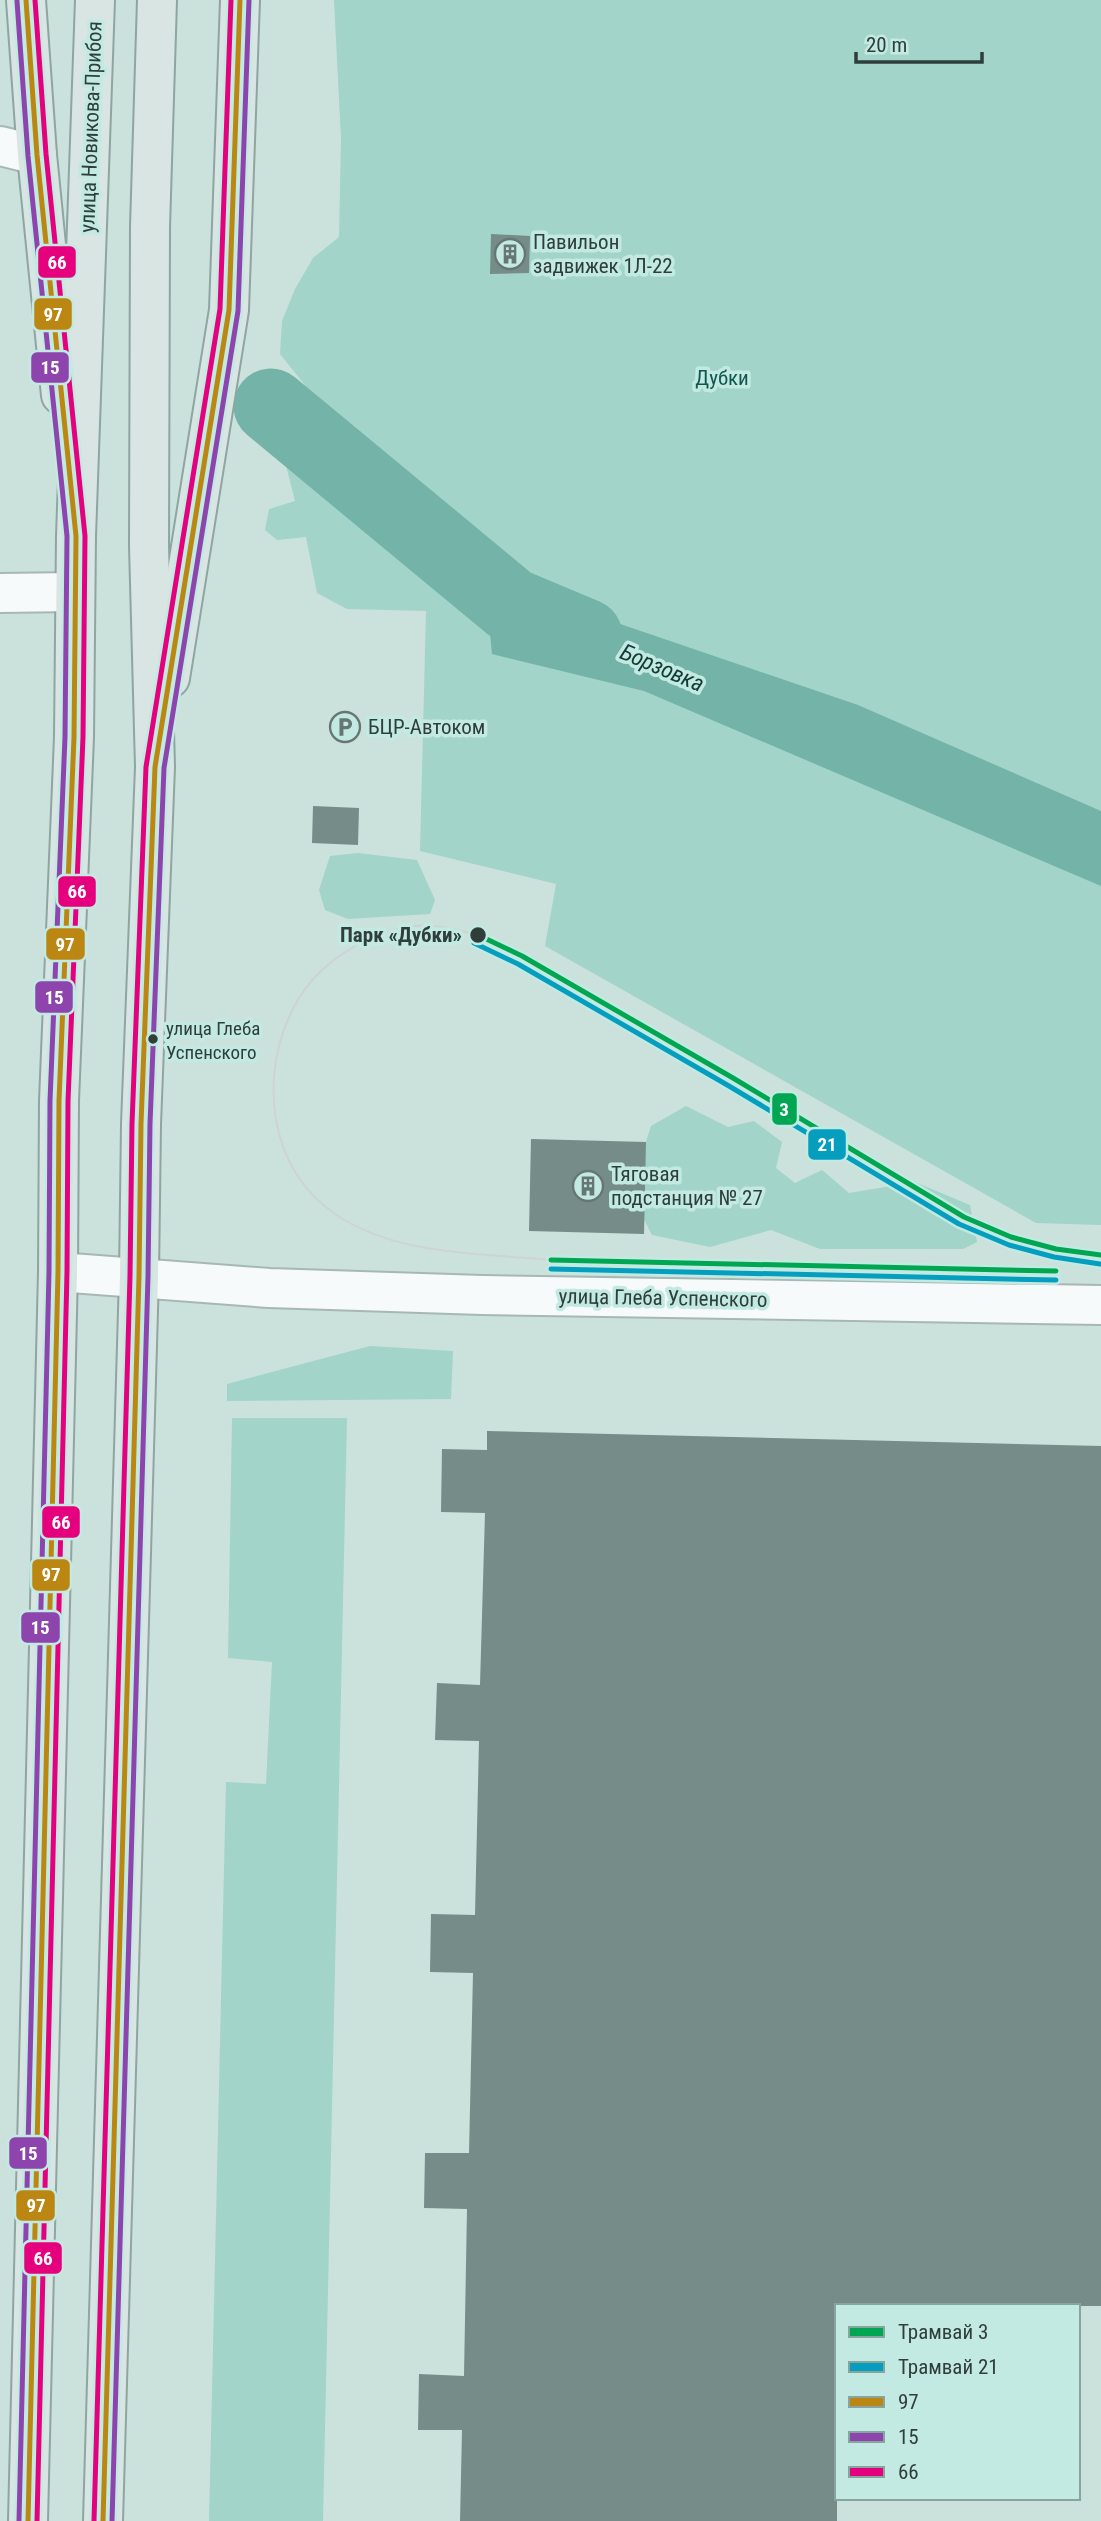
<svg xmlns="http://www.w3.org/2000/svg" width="1101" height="2521" viewBox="0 0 1101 2521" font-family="'Roboto Condensed',sans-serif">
  <rect width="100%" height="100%" fill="#cbe1dc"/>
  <g fill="#a2d4ca">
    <polygon points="334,0 1101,0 1101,1225 1036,1223 545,946 556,884 420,851 426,611 347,609 317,593 306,537 277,540 265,530 269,509 295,501 278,434 281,419 301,413 312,394 280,354 282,321 295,289 313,258 339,237 341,139"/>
    <polygon points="358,853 417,860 435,900 430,914 348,919 325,910 319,890 330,856"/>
    <polygon points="686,1106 728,1127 754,1121 782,1142 776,1168 795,1183 822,1170 849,1193 915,1182 970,1205 977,1242 963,1249 820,1249 771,1230 710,1247 652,1235 630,1192 651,1126"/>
    <polygon points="370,1346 453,1351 451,1399 227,1401 227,1384"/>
    <polygon points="232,1418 347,1418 323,2521 209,2521 226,1782 266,1784 272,1662 228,1658"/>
  </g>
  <polygon fill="#73b3a8" points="500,583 858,705 1101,811 1101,886 644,691 492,654 487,602"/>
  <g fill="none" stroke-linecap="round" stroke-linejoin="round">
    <polyline stroke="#73b3a8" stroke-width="75" points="271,406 511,605 585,636"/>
  </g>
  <g fill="#768c88">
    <polygon points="491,234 530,236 529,273 490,274"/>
    <polygon points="313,806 359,808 358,845 312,843"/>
    <polygon points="531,1139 646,1142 644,1234 529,1231"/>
    <polygon points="487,1431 1101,1446 1101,2306 837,2306 837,2521 460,2521 462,2430 418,2430 419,2374 464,2376 467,2209 424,2208 425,2153 469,2153 473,1973 430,1972 431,1914 475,1915 479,1741 435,1740 437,1683 480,1685 485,1513 441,1512 442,1449 487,1450"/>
  </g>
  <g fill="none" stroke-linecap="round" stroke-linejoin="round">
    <g stroke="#a7b8b4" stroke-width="42">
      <g id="minor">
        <polyline points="0,146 37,155"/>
        <polyline points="0,593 75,592"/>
        <polyline points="58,1272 269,1288 482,1295 1101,1305"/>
      </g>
    </g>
    <g stroke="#8da6a2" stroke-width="42">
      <g id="major">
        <polyline points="26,0 37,155 61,395"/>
        <polyline points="170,678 229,310 240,0"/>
        <polyline points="28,2521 58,1272 59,1101 74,737 76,536 95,0"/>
        <polyline points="103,2521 139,1276 141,1124 155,767 149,546 150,227 157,0"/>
      </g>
    </g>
    <use href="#minor" stroke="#f7fafa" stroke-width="38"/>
    <use href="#major" stroke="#d9e5e3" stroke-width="38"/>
    <path stroke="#ced3d3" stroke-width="2" d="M478,935C458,930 436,924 415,926C368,932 318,962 295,1005C258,1073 267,1168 335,1214C397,1256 479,1253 551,1260"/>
    <g stroke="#c2eae2" stroke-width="10">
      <g id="bus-1">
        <polyline points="26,0 37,155 76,536 74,737 59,1101 58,1272 28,2521"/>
        <polyline points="103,2521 139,1276 141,1124 155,767 229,310 240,0"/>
      </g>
    </g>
    <g stroke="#c2eae2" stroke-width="10">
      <g id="bus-2">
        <polyline points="17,1 28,156 67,536 65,737 50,1101 49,1272 19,2521"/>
        <polyline points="112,2521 148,1276 150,1124 164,768 238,311 249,0"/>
      </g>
    </g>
    <g stroke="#c2eae2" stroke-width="10">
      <g id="bus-3">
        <polyline points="35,0 46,154 85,536 83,737 68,1101 67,1272 37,2521"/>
        <polyline points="94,2521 130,1276 132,1124 146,767 220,309 231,0"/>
      </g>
    </g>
    <use href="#bus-1" stroke="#bb8712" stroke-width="5"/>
    <use href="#bus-2" stroke="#8e44ad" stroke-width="5"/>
    <use href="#bus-3" stroke="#e5007d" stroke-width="5"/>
    <g stroke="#c2eae2" stroke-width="10">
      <g id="tram-1">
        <polyline points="478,935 522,956 733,1078 964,1217 1011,1237 1056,1249 1101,1255"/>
        <polyline points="551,1260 1056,1271"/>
      </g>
    </g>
    <g stroke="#c2eae2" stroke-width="10">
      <g id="tram-2">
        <polyline points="474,943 518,964 729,1086 959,1224 1009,1245 1054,1257 1100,1264"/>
        <polyline points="551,1269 1056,1280"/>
      </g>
    </g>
    <use href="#tram-1" stroke="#00a651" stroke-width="5"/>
    <use href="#tram-2" stroke="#059ebf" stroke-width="5"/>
  </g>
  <defs>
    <g id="building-ring" transform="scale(1.575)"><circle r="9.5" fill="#c2eae2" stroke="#667773" stroke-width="1.5"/><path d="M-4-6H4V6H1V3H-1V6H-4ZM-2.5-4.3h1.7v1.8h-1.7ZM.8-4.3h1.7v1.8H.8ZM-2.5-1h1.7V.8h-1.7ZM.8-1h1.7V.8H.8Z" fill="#667773"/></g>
    <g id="parking-ring" transform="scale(1.575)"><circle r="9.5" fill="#c2eae2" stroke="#667773" stroke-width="1.5"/><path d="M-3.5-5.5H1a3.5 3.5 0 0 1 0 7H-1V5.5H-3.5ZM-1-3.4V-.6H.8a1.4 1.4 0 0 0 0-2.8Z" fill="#667773"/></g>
  </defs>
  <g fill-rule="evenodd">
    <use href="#building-ring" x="510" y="254"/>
    <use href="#parking-ring" x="345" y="727"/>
    <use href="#building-ring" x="588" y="1186"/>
  </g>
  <g fill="#2f3e3b" stroke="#c2eae2" stroke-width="2.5">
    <circle cx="478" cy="935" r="9"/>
    <circle cx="153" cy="1039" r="6"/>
  </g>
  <g text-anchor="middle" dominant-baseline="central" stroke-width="7" stroke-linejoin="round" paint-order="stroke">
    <g font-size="19" fill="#2f3e3b" stroke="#c2eae2" text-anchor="start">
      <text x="166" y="1028">улица Глеба<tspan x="166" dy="24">Успенского</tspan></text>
    </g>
    <g font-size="21" fill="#2f3e3b" stroke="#c2eae2">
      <text transform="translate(91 127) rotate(-88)">улица Новикова-Прибоя</text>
      <text transform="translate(663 1298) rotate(1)">улица Глеба Успенского</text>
    </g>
    <g font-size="21" fill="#2f3e3b" stroke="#c2eae2" text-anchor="start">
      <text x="533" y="242">Павильон<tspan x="533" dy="24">задвижек 1Л-22</tspan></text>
      <text x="368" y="727">БЦР-Автоком</text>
      <text x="611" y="1174">Тяговая<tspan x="611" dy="24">подстанция № 27</tspan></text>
    </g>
    <g font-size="21" fill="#11574e" stroke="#c2eae2">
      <text x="722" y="378">Дубки</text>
    </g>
    <g font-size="21" font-weight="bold" fill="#2f3e3b" stroke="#c2eae2" text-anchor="end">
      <text x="462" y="935">Парк «Дубки»</text>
    </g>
    <g font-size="23" font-style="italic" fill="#133a34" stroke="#c2eae2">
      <text transform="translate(662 668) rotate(23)">Борзовка</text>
    </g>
  </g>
  <g stroke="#c2eae2" stroke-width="2.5">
    <rect x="37" y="245" width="40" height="34" rx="7" fill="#e5007d"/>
    <rect x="33" y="297" width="40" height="34" rx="7" fill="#bb8712"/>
    <rect x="30" y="351" width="40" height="33" rx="7" fill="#8e44ad"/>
    <rect x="57" y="875" width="40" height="33" rx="7" fill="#e5007d"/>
    <rect x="45" y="927" width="41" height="34" rx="7" fill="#bb8712"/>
    <rect x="34" y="980" width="40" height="34" rx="7" fill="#8e44ad"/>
    <rect x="771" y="1092" width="27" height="34" rx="7" fill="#00a651"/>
    <rect x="807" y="1128" width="40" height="33" rx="7" fill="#059ebf"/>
    <rect x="41" y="1505" width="40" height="34" rx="7" fill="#e5007d"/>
    <rect x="31" y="1558" width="40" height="34" rx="7" fill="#bb8712"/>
    <rect x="20" y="1611" width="41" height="33" rx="7" fill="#8e44ad"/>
    <rect x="8" y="2136" width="40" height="34" rx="7" fill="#8e44ad"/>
    <rect x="15" y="2189" width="41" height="33" rx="7" fill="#bb8712"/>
    <rect x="23" y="2241" width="40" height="34" rx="7" fill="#e5007d"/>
  </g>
  <g font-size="19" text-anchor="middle" font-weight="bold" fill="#fff">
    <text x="57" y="269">66</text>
    <text x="53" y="321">97</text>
    <text x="50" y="374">15</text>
    <text x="77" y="898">66</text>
    <text x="65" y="951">97</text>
    <text x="54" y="1004">15</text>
    <text x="784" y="1116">3</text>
    <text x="827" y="1151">21</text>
    <text x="61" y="1529">66</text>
    <text x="51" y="1581">97</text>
    <text x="40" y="1634">15</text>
    <text x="28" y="2160">15</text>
    <text x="36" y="2212">97</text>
    <text x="43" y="2265">66</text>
  </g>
  <rect x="835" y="2304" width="245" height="196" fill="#c2eae2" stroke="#87a59f" stroke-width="2"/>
  <rect x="849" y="2327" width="35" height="10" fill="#00a651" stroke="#87a59f" stroke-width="2"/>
  <text x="898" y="2339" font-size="21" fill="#2f3e3b">Трамвай 3</text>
  <rect x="849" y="2362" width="35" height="10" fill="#059ebf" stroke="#87a59f" stroke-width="2"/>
  <text x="898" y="2374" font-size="21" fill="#2f3e3b">Трамвай 21</text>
  <rect x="849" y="2397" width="35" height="10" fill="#bb8712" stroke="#87a59f" stroke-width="2"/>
  <text x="898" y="2409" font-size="21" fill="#2f3e3b">97</text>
  <rect x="849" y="2432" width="35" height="10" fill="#8e44ad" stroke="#87a59f" stroke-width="2"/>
  <text x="898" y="2444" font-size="21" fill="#2f3e3b">15</text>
  <rect x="849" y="2467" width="35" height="10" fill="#e5007d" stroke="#87a59f" stroke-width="2"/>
  <text x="898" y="2479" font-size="21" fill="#2f3e3b">66</text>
  <path d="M856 52v10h126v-10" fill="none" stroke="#2f3e3b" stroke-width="3.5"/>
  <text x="866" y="52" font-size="21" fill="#2f3e3b" stroke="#c2eae2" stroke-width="5" paint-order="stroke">20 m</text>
</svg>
